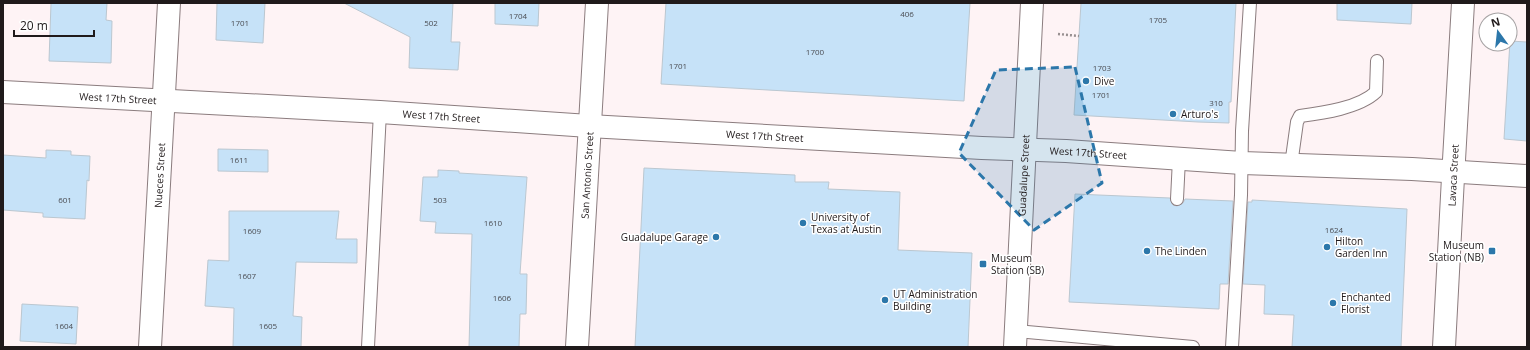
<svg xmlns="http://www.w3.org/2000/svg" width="1530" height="350" viewBox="0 0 1530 350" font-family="'Open Sans',sans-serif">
  <rect width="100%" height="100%" fill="#fef3f5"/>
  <g fill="#c6e2f8" stroke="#bbc7d0">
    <polygon points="51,3 107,3 106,20 112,21 111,63 49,61"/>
    <polygon points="217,3 265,3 263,43 216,40"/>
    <polygon points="344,3 453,3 451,42 460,42 458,70 409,68 410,37"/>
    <polygon points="495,3 539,3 538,26 495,24"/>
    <polygon points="666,3 970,3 964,101 661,84"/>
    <polygon points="1081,3 1236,3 1231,102 1229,102 1229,123 1198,122 1074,115"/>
    <polygon points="1337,3 1412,3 1411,24 1337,20"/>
    <polygon points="1510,41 1527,42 1527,141 1504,139"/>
    <polygon points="218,149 268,150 268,172 218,171"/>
    <polygon points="46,150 71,151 71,155 90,156 89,181 87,180 85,219 43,217 43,213 3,210 3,155 46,158"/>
    <polygon points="644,168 795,175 795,182 829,182 828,189 900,192 898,250 972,253 968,347 635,347"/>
    <polygon points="438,170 459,171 459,173 527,177 520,274 527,274 526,314 520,314 519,347 469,347 472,234 435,233 436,222 420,221 423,177 438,177"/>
    <polygon points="1075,194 1170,198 1173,205 1177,206 1183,203 1185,199 1233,201 1228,284 1220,284 1219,309 1069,302"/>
    <polygon points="1252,200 1407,209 1401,347 1292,347 1294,315 1264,314 1265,285 1243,284 1248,202 1252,202"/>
    <polygon points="229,211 339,211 336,239 357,239 357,263 296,262 293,316 302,317 301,347 233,347 234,308 205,306 208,260 229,261"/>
    <polygon points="22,304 78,307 76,344 20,341"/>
  </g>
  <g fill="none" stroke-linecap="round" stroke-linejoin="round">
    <g stroke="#8b7c7e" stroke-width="14">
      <g id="service">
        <path d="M1291,165L1297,122L1300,116C1323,113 1359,108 1376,92L1377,61"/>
        <polyline points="1177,199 1179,159"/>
        <polyline points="1016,331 1193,347"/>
        <polyline points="368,347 380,112"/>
        <polyline points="1232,347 1241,195 1242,131 1250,3"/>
      </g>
    </g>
    <g stroke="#8b7c7e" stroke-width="24">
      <g id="minor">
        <path id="s1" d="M3,92L380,112L589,126L982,148L1066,151L1242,163L1412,169L1527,176"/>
        <path id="s2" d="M150,347L169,3"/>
        <path id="s3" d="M577,347L597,3"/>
      </g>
    </g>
    <g stroke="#8b7c7e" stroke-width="24">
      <g id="primary">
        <path id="s4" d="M1015,347L1032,3"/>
        <path id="s5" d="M1444,347C1450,232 1456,118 1463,3"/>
      </g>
    </g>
    <polyline stroke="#978f90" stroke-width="2.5" stroke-dasharray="2 2" stroke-linecap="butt" points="1058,34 1079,36"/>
    <use href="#service" stroke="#fff" stroke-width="12"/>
    <use href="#minor" stroke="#fff" stroke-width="22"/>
    <use href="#primary" stroke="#fff" stroke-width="22"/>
  </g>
  <path fill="#2c77aa" fill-opacity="0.2" stroke="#2c77aa" stroke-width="3" stroke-dasharray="8 5" stroke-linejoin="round" d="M1075,67L1102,183L1034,230L959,153L996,70Z"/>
  <g fill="#2c77aa" stroke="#fff" stroke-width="1.5">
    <circle cx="1086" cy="81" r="4"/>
    <circle cx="1173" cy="114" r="4"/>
    <circle cx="803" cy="223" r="4"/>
    <circle cx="716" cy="237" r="4"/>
    <circle cx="1327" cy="247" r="4"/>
    <circle cx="1147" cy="251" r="4"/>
    <rect x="1488" y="247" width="8" height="8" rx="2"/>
    <rect x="979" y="260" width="8" height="8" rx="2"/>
    <circle cx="885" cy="300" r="4"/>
    <circle cx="1333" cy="303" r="4"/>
  </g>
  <g text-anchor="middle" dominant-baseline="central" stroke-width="3" stroke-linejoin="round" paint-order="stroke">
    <g font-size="8" fill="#4a4c52">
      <text x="907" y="13">406</text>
      <text x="518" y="15">1704</text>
      <text x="1158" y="19">1705</text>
      <text x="240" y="22">1701</text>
      <text x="431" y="22">502</text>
      <text x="815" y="51">1700</text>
      <text x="678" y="65">1701</text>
      <text x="1102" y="67">1703</text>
      <text x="1101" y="94">1701</text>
      <text x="1216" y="102">310</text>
      <text x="239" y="159">1611</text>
      <text x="65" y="199">601</text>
      <text x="440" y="199">503</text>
      <text x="493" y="222">1610</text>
      <text x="1334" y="229">1624</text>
      <text x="252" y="230">1609</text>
      <text x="247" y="275">1607</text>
      <text x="502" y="297">1606</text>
      <text x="64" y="325">1604</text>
      <text x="268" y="325">1605</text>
    </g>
    <g font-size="10" fill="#201a1b" stroke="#fff" text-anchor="start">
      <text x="1094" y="81">Dive</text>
      <text x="1181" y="114">Arturo's</text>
      <text x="811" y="217">University of<tspan x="811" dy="12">Texas at Austin</tspan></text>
      <text x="708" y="237" text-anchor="end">Guadalupe Garage</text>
      <text x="1335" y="241">Hilton<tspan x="1335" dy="12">Garden Inn</tspan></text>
      <text x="1484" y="245" text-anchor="end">Museum<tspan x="1484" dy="12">Station (NB)</tspan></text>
      <text x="1155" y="251">The Linden</text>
      <text x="991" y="258">Museum<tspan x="991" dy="12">Station (SB)</tspan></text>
      <text x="893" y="294">UT Administration<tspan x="893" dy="12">Building</tspan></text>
      <text x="1341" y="297">Enchanted<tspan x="1341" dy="12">Florist</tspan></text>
    </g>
    <g font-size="10" fill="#201a1b" stroke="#fff">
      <text stroke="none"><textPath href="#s1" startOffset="115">West 17th Street</textPath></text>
      <text stroke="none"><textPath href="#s1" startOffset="439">West 17th Street</textPath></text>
      <text stroke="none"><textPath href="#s1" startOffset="763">West 17th Street</textPath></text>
      <text stroke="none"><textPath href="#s1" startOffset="1087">West 17th Street</textPath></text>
      <text stroke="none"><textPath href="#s2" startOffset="172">Nueces Street</textPath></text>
      <text stroke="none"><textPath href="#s3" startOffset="172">San Antonio Street</textPath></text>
      <text stroke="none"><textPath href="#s4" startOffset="172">Guadalupe Street</textPath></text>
      <text stroke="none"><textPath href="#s5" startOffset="172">Lavaca Street</textPath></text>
    </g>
  </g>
  <rect width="1530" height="350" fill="none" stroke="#201a1b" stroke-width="8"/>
  <g transform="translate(1498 32) rotate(345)"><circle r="19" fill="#ffffff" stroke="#a6a3a4"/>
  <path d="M0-3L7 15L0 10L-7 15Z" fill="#2c77aa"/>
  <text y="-6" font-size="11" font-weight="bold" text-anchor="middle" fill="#201a1b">N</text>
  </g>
  <path d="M14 30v6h80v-6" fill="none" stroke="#201a1b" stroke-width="2"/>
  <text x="20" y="30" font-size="12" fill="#201a1b" stroke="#ffffff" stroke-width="3" paint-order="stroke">20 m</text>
</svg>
